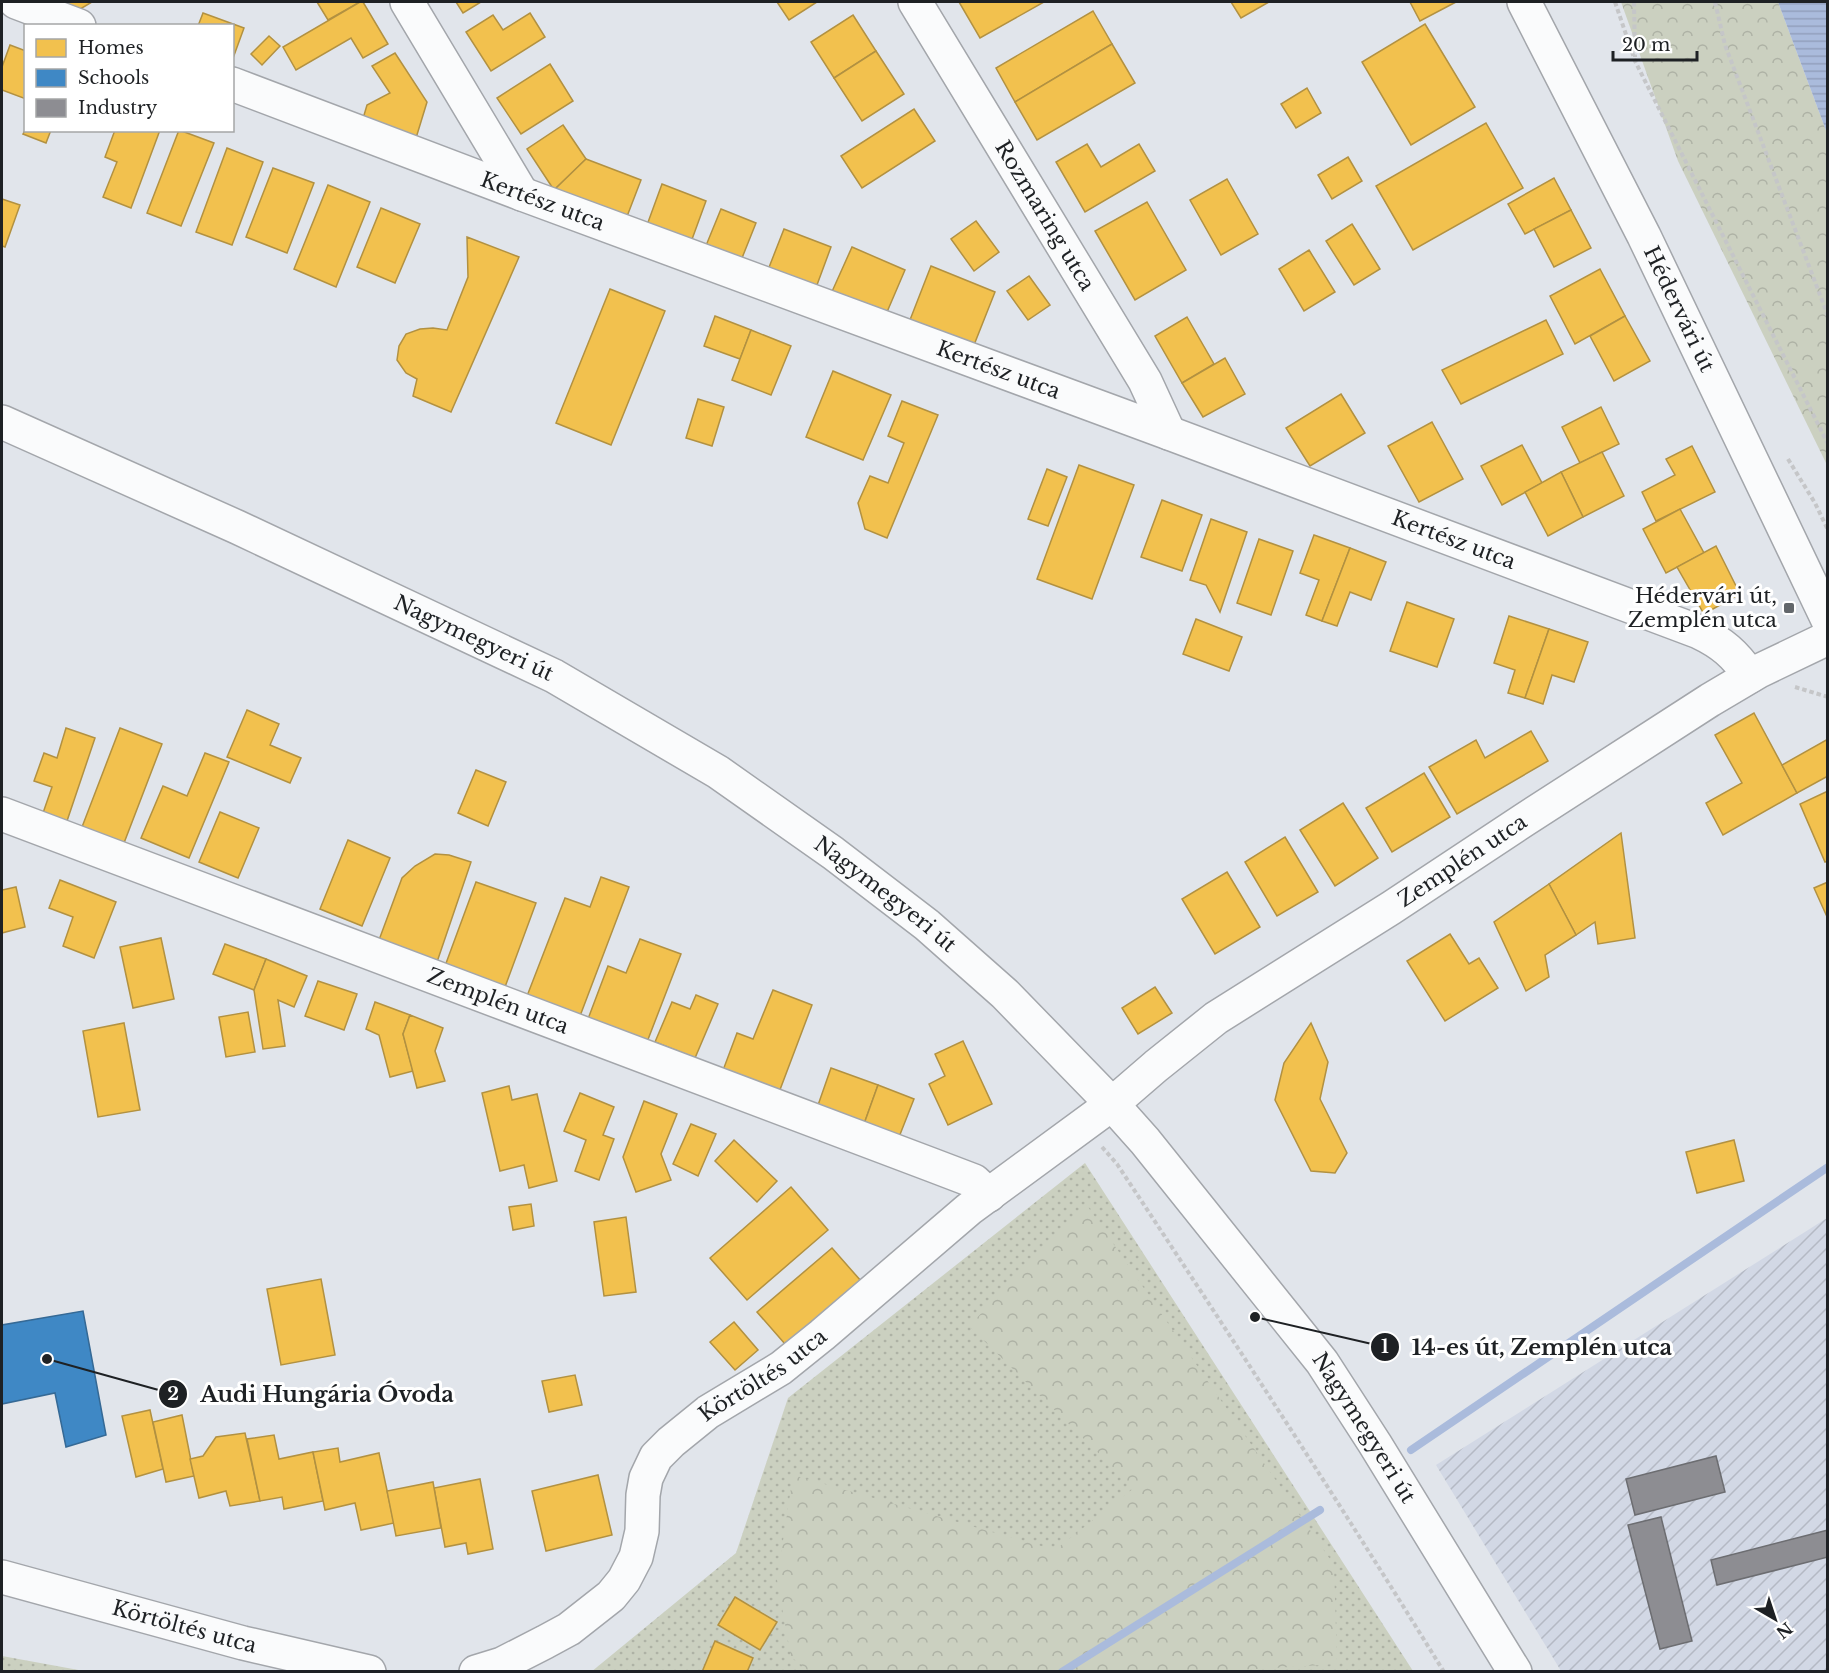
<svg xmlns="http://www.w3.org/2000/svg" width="1829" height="1673" viewBox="0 0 1829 1673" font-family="'Libre Baskerville',serif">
  <defs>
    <pattern id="industrial-furrows" width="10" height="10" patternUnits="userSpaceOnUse" patternTransform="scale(1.5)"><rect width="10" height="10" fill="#d2d8e5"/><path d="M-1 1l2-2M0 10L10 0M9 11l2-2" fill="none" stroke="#b4b9c4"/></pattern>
    <pattern id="grass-dots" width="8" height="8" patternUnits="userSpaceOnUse" patternTransform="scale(1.5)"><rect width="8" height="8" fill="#cbd0c0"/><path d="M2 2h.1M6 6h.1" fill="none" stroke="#aeb2a5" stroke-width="1.8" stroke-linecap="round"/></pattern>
    <pattern id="forest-crowns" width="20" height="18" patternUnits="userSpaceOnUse" patternTransform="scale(1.5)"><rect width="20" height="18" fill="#cbd0c0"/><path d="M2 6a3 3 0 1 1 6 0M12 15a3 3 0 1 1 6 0" fill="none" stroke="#aeb2a5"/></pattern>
    <pattern id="water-rules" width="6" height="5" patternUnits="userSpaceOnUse" patternTransform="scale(1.5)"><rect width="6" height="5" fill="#aabbdc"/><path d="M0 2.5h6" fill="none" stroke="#92a0bd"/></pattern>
  </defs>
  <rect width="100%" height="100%" fill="#e1e5eb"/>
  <polygon fill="url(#industrial-furrows)" points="1827,1218 1827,1671 1561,1671 1436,1465"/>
  <g fill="url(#grass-dots)">
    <polygon points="1085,1163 1413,1671 591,1672 736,1553 788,1398"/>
    <polygon points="2,1656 84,1671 2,1671"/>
  </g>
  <g fill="url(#forest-crowns)">
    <polygon points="1621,2 1778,2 1827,133 1827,465 1678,161"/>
    <polygon points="1086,1204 1334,1565 1337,1664 1210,1672 809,1671 791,1657 777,1580 793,1475 1055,1550 1134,1488 969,1326"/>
  </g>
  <polygon fill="url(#water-rules)" points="1778,2 1827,2 1827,133"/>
  <g fill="#f2c14e" stroke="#b29141" stroke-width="1.5">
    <polygon points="54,2 92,2 77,11"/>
    <polygon points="317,2 360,2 328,20"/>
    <polygon points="360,2 363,2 388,44 363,58 351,38 296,70 283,47"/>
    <polygon points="456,2 481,2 463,13"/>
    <polygon points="777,2 817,2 789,20"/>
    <polygon points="959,2 1044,2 980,38"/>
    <polygon points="1231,2 1269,2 1241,18"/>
    <polygon points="1410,2 1456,2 1420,21"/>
    <polygon points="1093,11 1112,44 1015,102 996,68"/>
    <polygon points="203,13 244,28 232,61 232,26 198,26"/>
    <polygon points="530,13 545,37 491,71 466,32 493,15 503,30"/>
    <polygon points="853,15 876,51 834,78 811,42"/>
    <polygon points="1425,24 1475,107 1411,145 1362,62"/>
    <polygon points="269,36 280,46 262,65 251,54"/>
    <polygon points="1112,44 1135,83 1037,140 1015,102"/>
    <polygon points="10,45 26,51 26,99 2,90 2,67"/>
    <polygon points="876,51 904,94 862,121 834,78"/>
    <polygon points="395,53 427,102 416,138 362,122 367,105 390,93 372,66"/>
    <polygon points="550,64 573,101 521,134 497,98"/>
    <polygon points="1307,88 1321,113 1296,128 1281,104"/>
    <polygon points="914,109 935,141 862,188 841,156"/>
    <polygon points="1486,123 1523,188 1413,250 1376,186"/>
    <polygon points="563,125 586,159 554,190 527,149"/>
    <polygon points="26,128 26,130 51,130 46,143 23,134"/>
    <polygon points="115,130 160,130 131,208 103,197 117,162 105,157"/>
    <polygon points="179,130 214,143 181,226 147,213"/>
    <polygon points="1087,144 1101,167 1139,144 1155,171 1085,212 1056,162"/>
    <polygon points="227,148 263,162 232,245 196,232"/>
    <polygon points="1348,157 1362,181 1332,199 1318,175"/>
    <polygon points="586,159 641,180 626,219 554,190"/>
    <polygon points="273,168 314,183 287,253 246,237"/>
    <polygon points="1554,178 1571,210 1525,234 1508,204"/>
    <polygon points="1227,179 1258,234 1221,255 1190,200"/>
    <polygon points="662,184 706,201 691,242 647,225"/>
    <polygon points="328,185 370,202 336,287 294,269"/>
    <polygon points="2,199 20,205 5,247 2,246"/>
    <polygon points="1147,202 1186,270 1135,300 1095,231"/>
    <polygon points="381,208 420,224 395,283 357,267"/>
    <polygon points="721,209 756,223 740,263 705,248"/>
    <polygon points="1571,210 1591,248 1554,267 1534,229"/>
    <polygon points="976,221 999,252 974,271 951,239"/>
    <polygon points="1352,224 1380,269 1354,285 1326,241"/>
    <polygon points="784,229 831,247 814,293 766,275"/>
    <polygon points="467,237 519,257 451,412 413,396 417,379 406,373 397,360 399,346 406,334 420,329 433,328 447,330 468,277"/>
    <polygon points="852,247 905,270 884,319 830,296"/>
    <polygon points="1309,250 1335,292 1304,311 1279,269"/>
    <polygon points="931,266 995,292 972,350 908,325"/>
    <polygon points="1600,269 1625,316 1575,344 1550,296"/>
    <polygon points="1029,276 1050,305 1028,320 1007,291"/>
    <polygon points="610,289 665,311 611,445 556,423"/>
    <polygon points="715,316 751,330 740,359 704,346"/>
    <polygon points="1625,316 1650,361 1614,381 1590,336"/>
    <polygon points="1187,317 1214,364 1182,383 1155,336"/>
    <polygon points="1546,320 1563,354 1461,404 1442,370"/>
    <polygon points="751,330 791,346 771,395 732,380"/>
    <polygon points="1225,358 1245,394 1203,417 1182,383"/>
    <polygon points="833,371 891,395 863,460 806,437"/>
    <polygon points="1341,394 1365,433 1310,466 1286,428"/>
    <polygon points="698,399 724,407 712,446 686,438"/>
    <polygon points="902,401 938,415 887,538 865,529 858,503 870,476 888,483 904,443 888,436"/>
    <polygon points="1601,407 1619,444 1580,463 1562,427"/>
    <polygon points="1432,422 1463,479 1419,502 1388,446"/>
    <polygon points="1522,445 1542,483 1502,505 1481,466"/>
    <polygon points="1692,446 1715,492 1656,521 1642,492 1675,475 1666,459"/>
    <polygon points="1602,452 1624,496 1583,517 1561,472"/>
    <polygon points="1079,465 1134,485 1092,599 1037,579"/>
    <polygon points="1047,469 1067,477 1048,526 1028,519"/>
    <polygon points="1561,472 1583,517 1548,536 1525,492"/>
    <polygon points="1162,500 1202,515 1182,571 1141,557"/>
    <polygon points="1680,509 1704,553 1666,573 1643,529"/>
    <polygon points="1211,519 1247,532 1220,612 1206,585 1190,580"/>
    <polygon points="1314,535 1350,548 1322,621 1306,615 1319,580 1300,573"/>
    <polygon points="1259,539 1293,551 1271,615 1237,603"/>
    <polygon points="1716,546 1740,594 1704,614 1677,567"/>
    <polygon points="1350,548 1386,562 1371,600 1350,592 1337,626 1322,621"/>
    <polygon points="1407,602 1454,619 1437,667 1390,651"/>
    <polygon points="1509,616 1549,629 1525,698 1508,693 1515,670 1494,663"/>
    <polygon points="1196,619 1242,637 1229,671 1183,654"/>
    <polygon points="1549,629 1588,642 1574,682 1552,675 1543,704 1525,698"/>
    <polygon points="247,710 279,724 270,745 301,758 290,783 227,757"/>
    <polygon points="1754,713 1797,793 1723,835 1706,803 1742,783 1715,735"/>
    <polygon points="66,728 95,738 67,821 43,813 52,787 34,781 44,753 57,758"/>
    <polygon points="120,728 162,744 124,843 82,827"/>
    <polygon points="1531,731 1548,761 1457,814 1429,767 1476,740 1485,758"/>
    <polygon points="1828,739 1828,776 1797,793 1782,765"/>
    <polygon points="205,753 229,762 189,858 141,838 163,786 187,796"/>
    <polygon points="476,770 506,782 488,826 458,813"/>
    <polygon points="1424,773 1450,817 1392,852 1366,808"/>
    <polygon points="1828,791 1828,861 1825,862 1800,804"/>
    <polygon points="1343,803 1378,858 1335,886 1300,830"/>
    <polygon points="220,812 259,828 238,878 199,862"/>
    <polygon points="1621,833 1635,938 1598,944 1595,922 1576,935 1549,884"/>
    <polygon points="1285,837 1318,892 1277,916 1245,862"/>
    <polygon points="348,840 390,858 362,926 320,909"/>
    <polygon points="435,854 449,855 471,862 437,962 379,940 402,878 415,866"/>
    <polygon points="1227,872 1260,927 1215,954 1182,899"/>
    <polygon points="601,877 629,887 580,1016 527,996 565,898 590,907"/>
    <polygon points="60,880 116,902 94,958 63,946 73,917 49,908"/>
    <polygon points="476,882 536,903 505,987 445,966"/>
    <polygon points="1828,882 1828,919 1814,888"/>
    <polygon points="1549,884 1576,935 1545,955 1549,977 1526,991 1494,922"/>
    <polygon points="16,887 25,927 2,933 2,890"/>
    <polygon points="1450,934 1469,964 1479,958 1498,988 1445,1021 1407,961"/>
    <polygon points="161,938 174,999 133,1008 120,947"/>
    <polygon points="640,939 681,954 647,1042 588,1019 608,966 626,973"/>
    <polygon points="225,944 266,959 254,990 213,974"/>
    <polygon points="266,959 307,976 294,1007 278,1000 285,1046 263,1049 254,990"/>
    <polygon points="318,981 357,994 344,1030 305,1016"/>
    <polygon points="1155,987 1172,1013 1138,1034 1122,1008"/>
    <polygon points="773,990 812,1005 778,1095 722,1073 737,1033 753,1039"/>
    <polygon points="696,995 718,1004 695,1058 655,1042 672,1002 690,1009"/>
    <polygon points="375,1002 410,1015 403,1034 413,1071 390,1077 379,1035 366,1029"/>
    <polygon points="248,1012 255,1052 226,1057 219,1017"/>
    <polygon points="410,1015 443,1028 435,1051 445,1081 417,1088 403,1034"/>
    <polygon points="124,1023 140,1110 98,1117 83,1031"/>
    <polygon points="1311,1023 1328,1062 1320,1099 1347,1153 1335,1173 1311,1171 1275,1100 1284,1063"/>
    <polygon points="963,1041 992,1104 948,1125 929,1084 945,1076 935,1054"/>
    <polygon points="831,1068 878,1085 864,1124 817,1108"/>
    <polygon points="878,1085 914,1099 899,1137 864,1124"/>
    <polygon points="509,1086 512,1100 537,1094 557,1181 529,1188 524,1165 500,1171 482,1093"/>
    <polygon points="580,1093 614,1107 603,1135 614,1139 599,1180 575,1171 586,1140 564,1131"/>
    <polygon points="644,1101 677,1114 661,1154 671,1180 636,1192 623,1157"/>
    <polygon points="691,1124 716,1134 698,1176 673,1164"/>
    <polygon points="734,1140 777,1181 757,1202 715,1161"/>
    <polygon points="1734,1140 1744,1181 1697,1193 1686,1152"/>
    <polygon points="791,1187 828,1230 747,1300 710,1258"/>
    <polygon points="531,1204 534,1226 513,1230 509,1207"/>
    <polygon points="626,1217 636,1292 604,1296 594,1222"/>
    <polygon points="832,1248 861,1281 785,1344 757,1312"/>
    <polygon points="321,1279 335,1355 281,1365 267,1289"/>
    <polygon points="734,1322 758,1350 735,1370 710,1342"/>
    <polygon points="575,1375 582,1405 549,1412 542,1381"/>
    <polygon points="150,1410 163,1469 136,1477 122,1416"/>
    <polygon points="182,1415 194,1476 166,1482 153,1422"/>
    <polygon points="245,1433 260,1501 230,1506 226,1491 199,1498 190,1459 203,1456 216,1437"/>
    <polygon points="274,1435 279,1459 313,1452 323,1501 284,1509 282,1497 260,1501 247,1439"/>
    <polygon points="338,1448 340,1462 379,1453 394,1523 361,1530 355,1503 325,1510 313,1452"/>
    <polygon points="598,1475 612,1535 546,1551 532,1491"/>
    <polygon points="480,1479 493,1549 468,1554 466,1543 445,1547 434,1488"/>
    <polygon points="433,1482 441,1528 396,1536 387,1491"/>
    <polygon points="735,1597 777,1622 760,1650 718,1625"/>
    <polygon points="715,1641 753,1658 747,1672 702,1672"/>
  </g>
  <polygon fill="#3f88c5" stroke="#356995" stroke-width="1.5" points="83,1311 106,1435 66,1447 55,1393 2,1404 2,1325"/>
  <g fill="#8d8d92" stroke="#6c6d71" stroke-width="1.5">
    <polygon points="1716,1456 1725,1492 1635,1515 1626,1479"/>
    <polygon points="1661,1517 1692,1641 1660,1649 1628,1525"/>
    <polygon points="1828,1530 1828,1557 1717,1585 1711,1560"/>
  </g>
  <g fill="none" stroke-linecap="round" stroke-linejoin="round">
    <g stroke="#aabbdc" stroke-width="8">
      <polyline points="1411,1450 1828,1167"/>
      <polyline points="1062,1672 1320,1510"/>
    </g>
    <g stroke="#a3a6ab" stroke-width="36">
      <g id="minor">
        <polyline points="16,2 79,26"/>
        <polyline points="407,2 522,194"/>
        <path id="s1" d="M915,2L1145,381L1169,433"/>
        <path id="s2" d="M1524,2L1644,236L1828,620"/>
        <path id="s3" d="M232,84L522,194L1169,433L1699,632C1722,643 1735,654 1750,676"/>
        <path id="s4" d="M2,814L932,1165L974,1181L989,1195"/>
        <path id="s5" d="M2,1577L243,1643L369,1672"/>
        <path id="s6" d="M476,1672L502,1664L545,1642L569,1629L611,1596L624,1580L636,1557L642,1531L643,1495L646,1478L656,1457L671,1442L708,1412L781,1368L822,1335L969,1209L1112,1104L1156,1066L1216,1018L1391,908L1524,820L1710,700L1759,671L1828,638"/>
      </g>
    </g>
    <g stroke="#a3a6ab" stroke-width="36">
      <g id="major">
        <path id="s7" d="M2,422L237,527L554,676L718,772L833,853L927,925L1005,994L1112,1104L1145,1141L1322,1362L1375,1444L1515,1672"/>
      </g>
    </g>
    <g stroke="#c5c6c8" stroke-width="4" stroke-dasharray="4.5 3" stroke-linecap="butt">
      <polyline points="1615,2 1635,61 1828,444"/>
      <polyline points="1634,2 1635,57"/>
      <polyline points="1715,2 1725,45 1828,316"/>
      <polyline points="1788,459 1815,503 1828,530"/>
      <polyline points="1795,687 1828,697"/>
      <path d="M1102,1147L1117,1164C1228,1332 1338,1500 1444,1672"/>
    </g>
    <use href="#minor" stroke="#fafbfc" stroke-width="33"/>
    <use href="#major" stroke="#fafbfc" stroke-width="33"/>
  </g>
  <rect fill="#62666a" stroke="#fff" stroke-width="2" x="1783" y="602" width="12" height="12" rx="3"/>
  <g text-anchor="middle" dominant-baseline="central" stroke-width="6" stroke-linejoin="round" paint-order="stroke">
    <g font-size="21" fill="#1e2124" stroke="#fff">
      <text stroke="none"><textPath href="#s3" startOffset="332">Kertész utca</textPath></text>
      <text stroke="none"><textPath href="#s1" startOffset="250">Rozmaring utca</textPath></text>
      <text stroke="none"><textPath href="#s2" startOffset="344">Hédervári út</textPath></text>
      <text stroke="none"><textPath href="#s3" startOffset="818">Kertész utca</textPath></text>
      <text stroke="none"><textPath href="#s3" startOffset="1304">Kertész utca</textPath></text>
      <text stroke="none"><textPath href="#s7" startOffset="519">Nagymegyeri út</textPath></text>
      <text stroke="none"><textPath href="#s6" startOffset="1311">Zemplén utca</textPath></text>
      <text stroke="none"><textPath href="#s7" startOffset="1005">Nagymegyeri út</textPath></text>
      <text stroke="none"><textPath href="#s4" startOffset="530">Zemplén utca</textPath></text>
      <text stroke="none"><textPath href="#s6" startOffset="441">Körtöltés utca</textPath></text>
      <text stroke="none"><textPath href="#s7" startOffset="1725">Nagymegyeri út</textPath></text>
      <text stroke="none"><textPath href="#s5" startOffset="189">Körtöltés utca</textPath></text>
    </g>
    <g font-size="21" fill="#1e2124" stroke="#fff" text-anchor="end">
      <text x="1777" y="596">Hédervári út,<tspan x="1777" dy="24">Zemplén utca</tspan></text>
    </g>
  </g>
  <path fill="none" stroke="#1e2124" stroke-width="2" d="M1255 1317L1385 1347M47 1359L173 1394"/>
  <g fill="#1e2124" stroke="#fff" stroke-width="2">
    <circle cx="1255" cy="1317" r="6"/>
    <circle cx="47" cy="1359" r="6"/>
    <circle cx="1385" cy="1347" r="15"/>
    <circle cx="173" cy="1394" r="15"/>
  </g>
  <g font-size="18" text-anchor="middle" font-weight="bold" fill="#fff">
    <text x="1385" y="1353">1</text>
    <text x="173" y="1400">2</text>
  </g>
  <g font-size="22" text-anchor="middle" font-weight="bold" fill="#1e2124" stroke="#fff" stroke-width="6" stroke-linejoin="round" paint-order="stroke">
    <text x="1542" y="1355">14-es út, Zemplén utca</text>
    <text x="327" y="1402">Audi Hungária Óvoda</text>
  </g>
  <rect width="1829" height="1673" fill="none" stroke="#1e2124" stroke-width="6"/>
  <rect x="24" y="24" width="210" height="108" fill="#ffffff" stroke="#a5a6a7" stroke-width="1.5"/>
  <rect x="36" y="39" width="30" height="18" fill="#f2c14e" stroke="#a5a6a7" stroke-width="1.5"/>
  <text x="78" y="54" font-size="18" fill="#1e2124">Homes</text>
  <rect x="36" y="69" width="30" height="18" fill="#3f88c5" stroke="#a5a6a7" stroke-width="1.5"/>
  <text x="78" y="84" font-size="18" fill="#1e2124">Schools</text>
  <rect x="36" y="99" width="30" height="18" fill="#8d8d92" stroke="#a5a6a7" stroke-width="1.5"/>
  <text x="78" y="114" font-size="18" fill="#1e2124">Industry</text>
  <g transform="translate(1775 1619) rotate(141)" stroke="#ffffff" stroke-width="4.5" paint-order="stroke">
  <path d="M0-4.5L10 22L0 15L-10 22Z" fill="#1e2124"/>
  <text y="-9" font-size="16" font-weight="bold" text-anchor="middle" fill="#1e2124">N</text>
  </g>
  <path d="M1613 51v9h84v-9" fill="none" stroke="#1e2124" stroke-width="3"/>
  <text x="1622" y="51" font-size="18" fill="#1e2124" stroke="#ffffff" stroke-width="4.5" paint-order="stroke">20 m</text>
</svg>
